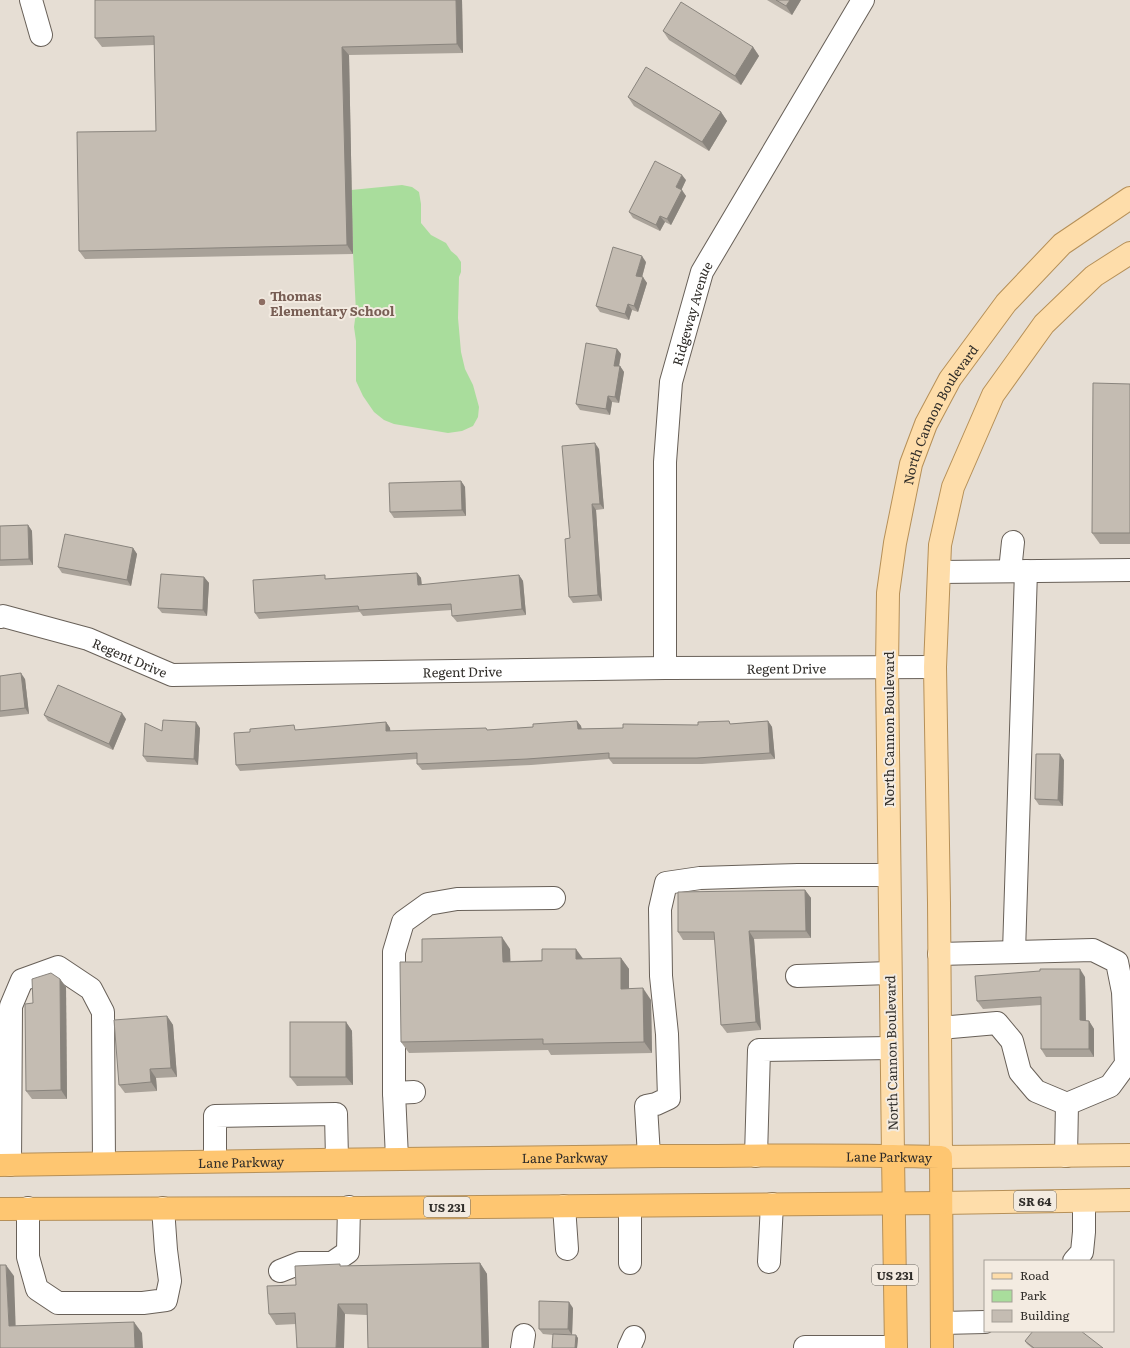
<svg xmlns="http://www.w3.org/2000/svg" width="1130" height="1348" viewBox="0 0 1130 1348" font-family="Literata,serif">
  <rect width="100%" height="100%" fill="#e6ded4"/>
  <polygon fill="#a9dd9c" points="402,185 412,187 419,192 421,204 421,223 431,235 446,243 451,251 457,256 461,262 461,272 459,277 458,318 461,352 465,369 473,385 479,407 478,417 473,426 462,431 448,433 394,424 384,420 374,412 363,396 356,381 356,341 354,327 356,312 353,252 351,190"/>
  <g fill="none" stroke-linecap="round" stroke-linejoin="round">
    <g stroke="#686058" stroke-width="24">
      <g id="minor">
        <polyline points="31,0 41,35"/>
        <polyline points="1010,571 1013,542"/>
        <polyline points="939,572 1130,570"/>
        <path id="s1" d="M0,617L3,616L88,639L172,675L665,668L935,667"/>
        <path id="s2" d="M665,668V462L671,382L702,272L863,0"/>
        <polyline points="1014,952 1026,571"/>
        <polyline points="939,954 1093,950 1117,962 1123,992 1126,1064 1110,1086 1067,1104 1066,1156"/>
        <polyline points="797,976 890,973"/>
        <polyline points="940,1028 997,1023 1012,1041 1020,1072 1036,1091 1067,1104"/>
        <polyline points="394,1093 394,952 403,922 428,904 457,899 554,898"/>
        <polyline points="649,1156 646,1106 656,1104 669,1098 667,1034 661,976 660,909 666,883 700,878 798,875 889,875"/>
        <polyline points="756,1156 759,1050 891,1048"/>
        <polyline points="397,1158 394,1093 414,1092"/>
        <polyline points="215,1161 215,1116 336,1114 337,1159"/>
        <polyline points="10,1165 11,1006 22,980 58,967 91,989 103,1012 104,1163"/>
        <polyline points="564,1206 567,1249"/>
        <polyline points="630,1206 630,1263"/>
        <polyline points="28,1208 28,1257 37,1289 58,1303 143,1303 166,1300 170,1281 166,1250 163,1208"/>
        <polyline points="1074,1261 1082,1252 1084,1232 1084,1201"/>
        <polyline points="769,1262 772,1204"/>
        <polyline points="280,1271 300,1263 332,1263 348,1252 349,1207"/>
        <polyline points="942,1323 985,1322"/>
        <polyline points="805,1347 896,1347"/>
        <polyline points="522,1348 524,1335"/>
        <polyline points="629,1348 634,1337"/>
      </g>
    </g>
    <g stroke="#b69058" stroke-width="24">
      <g id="major">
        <polyline points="1130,253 1094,276 1044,324 993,395 953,487 940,545 935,667 939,903 941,1157 1130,1155"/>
        <path id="s3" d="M893,1156L887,668L888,593L895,543L911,464L926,424L950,379L1006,303L1062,244L1130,198"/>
        <polyline points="941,1203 1130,1200"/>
      </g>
    </g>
    <g stroke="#b69058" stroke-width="24">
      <g id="highway">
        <polyline points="893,1156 896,1348"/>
        <path id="s4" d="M0,1165C221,1162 441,1157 662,1156C755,1156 848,1154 941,1157L942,1348"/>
        <polyline points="0,1209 361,1208 941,1203"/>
      </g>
    </g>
    <use href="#minor" stroke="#fff" stroke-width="22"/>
    <use href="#major" stroke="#feddaa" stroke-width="22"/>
    <use href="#highway" stroke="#fec671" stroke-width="22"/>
  </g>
  <g fill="#a9a299">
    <polygon points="95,0 462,0 463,53 349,55 353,254 85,259 79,251 156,131 154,45 102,47 95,38"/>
    <polygon points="767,0 801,0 792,15"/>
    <polygon points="663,31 753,47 759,56 741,85 669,40"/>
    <polygon points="628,97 721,112 727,121 709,151 634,106"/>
    <polygon points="686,180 681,190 686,196 671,225 665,222 660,231 633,218 629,212"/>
    <polygon points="646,262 642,277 647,283 638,312 632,310 629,320 600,312 596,306"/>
    <polygon points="617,349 621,354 619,366 620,366 624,372 619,403 612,402 610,415 580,410 576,404"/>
    <polygon points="1130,384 1130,544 1100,544 1092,533"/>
    <polygon points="599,449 604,509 596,510 602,601 573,603 569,597 570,538"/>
    <polygon points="461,481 465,487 466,516 394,518 390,512"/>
    <polygon points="28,525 32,531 33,565 0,566 0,526"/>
    <polygon points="133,548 137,554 131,586 62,573 58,567"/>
    <polygon points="417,573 421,578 422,585 519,575 523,581 526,615 457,622 452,616 452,610 363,616 360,612 259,619 255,613 327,579"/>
    <polygon points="204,577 209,583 207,616 162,613 158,608"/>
    <polygon points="0,676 25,679 29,714 0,717"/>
    <polygon points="44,715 126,719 113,750 48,721"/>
    <polygon points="577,721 581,726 582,729 623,728 731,724 768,721 772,727 775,759 702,764 613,764 609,759 531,765 422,770 417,764 417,759 240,771 236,765 297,730 386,722 390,728 390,731 488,730 533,727"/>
    <polygon points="200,728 198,765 147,762 143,756 162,731"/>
    <polygon points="1064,760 1063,806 1039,805 1035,799"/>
    <polygon points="805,890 811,898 811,938 754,939 761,1030 727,1033 721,1025 715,940 683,940 678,932"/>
    <polygon points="510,949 510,961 621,958 629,969 629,989 651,1000 652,1053 551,1055 548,1050 409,1053 401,1042 422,962"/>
    <polygon points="1085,977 1086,1021 1089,1021 1094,1029 1094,1057 1046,1057 1041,1049 1041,1005 983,1009 977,1001"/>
    <polygon points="60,979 66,987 67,1099 32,1099 26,1091 33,1003"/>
    <polygon points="167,1016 173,1025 177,1077 156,1078 157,1091 125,1093 119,1085"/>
    <polygon points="346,1022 352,1031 353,1085 297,1086 290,1077"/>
    <polygon points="480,1263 487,1274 489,1348 368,1348 367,1315 345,1314 296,1324 276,1325 269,1314 296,1285 342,1266"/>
    <polygon points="573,1308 572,1335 578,1338 577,1348 552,1348 553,1335 543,1334 539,1329"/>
    <polygon points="1025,1341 1103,1348 1032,1348 1027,1344"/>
  </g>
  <g fill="#89847d">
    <polygon points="456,0 462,0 463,53 457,44"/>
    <polygon points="790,0 801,0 792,15 786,6"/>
    <polygon points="342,47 349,55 353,254 347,245"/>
    <polygon points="753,47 759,56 741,85 735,76"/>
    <polygon points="721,112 727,121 709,151 702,142"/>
    <polygon points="682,175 686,180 680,193 676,187"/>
    <polygon points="682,190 686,196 671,225 667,219"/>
    <polygon points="660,216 665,222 660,231 656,225"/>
    <polygon points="642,256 646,262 641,281 636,276"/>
    <polygon points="643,277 647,283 638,312 634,306"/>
    <polygon points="628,304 632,310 629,320 625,314"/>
    <polygon points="617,349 621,354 618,371 614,366"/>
    <polygon points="620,366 624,372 619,403 615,397"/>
    <polygon points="608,396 612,402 610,415 606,409"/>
    <polygon points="595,443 599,449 604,509 600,504"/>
    <polygon points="461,481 465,487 466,516 462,510"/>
    <polygon points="592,504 596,510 602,601 598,595"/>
    <polygon points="28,525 32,531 33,565 29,559"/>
    <polygon points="133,548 137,554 131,586 127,580"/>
    <polygon points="417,573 421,578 422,591 418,585"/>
    <polygon points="519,575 523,581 526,615 522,609"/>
    <polygon points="204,577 209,583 207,616 203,610"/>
    <polygon points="21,673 25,679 29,714 25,708"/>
    <polygon points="122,713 126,719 113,750 109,744"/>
    <polygon points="577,721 581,726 582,735 578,729"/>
    <polygon points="768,721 772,727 775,759 770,753"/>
    <polygon points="196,722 200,728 198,765 194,759"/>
    <polygon points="386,722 390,728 391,737 386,731"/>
    <polygon points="1060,754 1064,760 1063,806 1058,800"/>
    <polygon points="805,890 811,898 811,938 806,931"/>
    <polygon points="749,931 754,939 761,1030 756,1022"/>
    <polygon points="502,937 510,949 511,973 503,962"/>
    <polygon points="576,949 584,960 576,959"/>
    <polygon points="621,958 629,969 629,1000 621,989"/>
    <polygon points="1080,969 1085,977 1086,1028 1080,1020"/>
    <polygon points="60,979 66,987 67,1099 61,1090"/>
    <polygon points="643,988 651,1000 652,1053 644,1042"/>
    <polygon points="167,1016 173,1025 177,1077 171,1068"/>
    <polygon points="1089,1021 1094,1029 1094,1057 1089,1049"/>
    <polygon points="346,1022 352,1031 353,1085 346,1077"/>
    <polygon points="150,1069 156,1078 157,1091 151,1082"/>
    <polygon points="480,1263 487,1274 489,1348 482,1348"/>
    <polygon points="6,1265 14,1276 16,1337 9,1326"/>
    <polygon points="569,1302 573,1308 572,1335 568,1329"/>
    <polygon points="338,1304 345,1314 344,1348 336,1348"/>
    <polygon points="134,1322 142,1333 143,1348 135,1348"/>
    <polygon points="576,1335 578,1338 577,1348 575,1348"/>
  </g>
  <g fill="#c4bcb2" stroke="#89847d">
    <polygon points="95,0 456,0 457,44 342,47 347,245 79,251 77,132 156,131 154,36 95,38"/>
    <polygon points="776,0 790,0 786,6"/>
    <polygon points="681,2 753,47 735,76 663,31"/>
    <polygon points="646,67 721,112 702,142 628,97"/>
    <polygon points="655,161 682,175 676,187 682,190 667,219 660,216 656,225 629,212"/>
    <polygon points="613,247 642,256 636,276 643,277 634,306 628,304 625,314 596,306"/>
    <polygon points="586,343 617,349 614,366 620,366 615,397 608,396 606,409 576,404"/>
    <polygon points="1093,383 1130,384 1130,533 1092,533"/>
    <polygon points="595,443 600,504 592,504 598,595 569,597 565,539 570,538 562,446"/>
    <polygon points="461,481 462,510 390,512 389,483"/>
    <polygon points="28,525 29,559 0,560 0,526"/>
    <polygon points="65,534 133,548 127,580 58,567"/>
    <polygon points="417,573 418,585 519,575 522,609 452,616 451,604 359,610 358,606 255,613 253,580 325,575 325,579"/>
    <polygon points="161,574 204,577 203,610 158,608"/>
    <polygon points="21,673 25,708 0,711 0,676"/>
    <polygon points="58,685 122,713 109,744 44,715"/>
    <polygon points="163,720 196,722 194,759 143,756 145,723 162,731"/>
    <polygon points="577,721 578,729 623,728 623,724 698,725 698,722 729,721 730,724 768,721 770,753 697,758 609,758 609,753 527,759 417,764 417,753 236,765 234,733 250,732 250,729 294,725 295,730 386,722 386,731 486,728 487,730 533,727 533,724"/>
    <polygon points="1036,754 1060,754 1058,800 1035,799"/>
    <polygon points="805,890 806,931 749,931 756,1022 721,1025 714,932 678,932 678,892"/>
    <polygon points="502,937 503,962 542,961 542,949 576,949 576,959 621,958 621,989 643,988 644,1042 543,1044 543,1039 401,1042 400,962 422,962 422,939"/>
    <polygon points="1040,969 1080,969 1080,1020 1089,1021 1089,1049 1041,1049 1041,997 977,1001 975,976 1040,971"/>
    <polygon points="51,973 60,979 61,1090 26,1091 25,1004 33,1003 32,979"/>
    <polygon points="167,1016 171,1068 150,1069 151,1082 119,1085 114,1020"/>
    <rect x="290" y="1022" width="56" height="55"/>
    <polygon points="480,1263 482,1348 368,1348 367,1304 338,1304 336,1348 297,1348 295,1313 269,1314 267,1286 296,1285 295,1266 340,1264 340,1266"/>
    <polygon points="0,1265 6,1265 9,1326 134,1322 135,1348 0,1348"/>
    <polygon points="539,1301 569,1302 568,1329 539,1329"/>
    <polygon points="1033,1331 1081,1331 1103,1348 1034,1348 1025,1341"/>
    <polygon points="553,1334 576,1335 575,1348 552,1348"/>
  </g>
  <circle fill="#8d6e63" stroke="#f3ebe1" stroke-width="1.5" cx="262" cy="302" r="4"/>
  <g text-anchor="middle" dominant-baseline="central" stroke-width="4" stroke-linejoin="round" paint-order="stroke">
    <g fill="#f3ebe1" stroke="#6a6660" stroke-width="1">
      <rect x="1014" y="1191" width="42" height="20" rx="3"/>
      <rect x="424" y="1197" width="46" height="20" rx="3"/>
      <rect x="872" y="1265" width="46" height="20" rx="3"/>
    </g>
    <g font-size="12" font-weight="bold" fill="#302d29">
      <text x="1035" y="1201">SR 64</text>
      <text x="447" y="1207">US 231</text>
      <text x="895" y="1275">US 231</text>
    </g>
    <g font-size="13" font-weight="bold" fill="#785e54" stroke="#f3ebe1" text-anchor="start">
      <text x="270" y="295">Thomas<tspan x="270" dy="15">Elementary School</tspan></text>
    </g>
    <g font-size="13" fill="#302d29" stroke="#f3ebe1">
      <text stroke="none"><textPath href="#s2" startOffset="358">Ridgeway Avenue</textPath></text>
      <text stroke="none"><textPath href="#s3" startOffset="751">North Cannon Boulevard</textPath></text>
      <text stroke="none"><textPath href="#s1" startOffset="137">Regent Drive</textPath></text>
      <text stroke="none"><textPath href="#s1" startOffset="797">Regent Drive</textPath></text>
      <text stroke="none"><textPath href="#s1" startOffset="473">Regent Drive</textPath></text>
      <text transform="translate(888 729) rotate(-90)">North Cannon Boulevard</text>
      <text transform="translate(891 1053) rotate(-91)">North Cannon Boulevard</text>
      <text stroke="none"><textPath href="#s4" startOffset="889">Lane Parkway</textPath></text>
      <text stroke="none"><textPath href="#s4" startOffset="565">Lane Parkway</textPath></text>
      <text stroke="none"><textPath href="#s4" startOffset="241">Lane Parkway</textPath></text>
    </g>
  </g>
  <rect x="984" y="1260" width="130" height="72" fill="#f3ebe1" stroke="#a59f97"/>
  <rect x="992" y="1273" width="20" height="6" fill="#feddaa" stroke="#a59f97"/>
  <text x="1020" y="1280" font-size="12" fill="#302d29">Road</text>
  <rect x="992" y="1290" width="20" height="12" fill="#a9dd9c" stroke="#a59f97"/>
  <text x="1020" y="1300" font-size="12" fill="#302d29">Park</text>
  <rect x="992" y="1310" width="20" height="12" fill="#c4bcb2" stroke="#a59f97"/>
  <text x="1020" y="1320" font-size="12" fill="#302d29">Building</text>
</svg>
